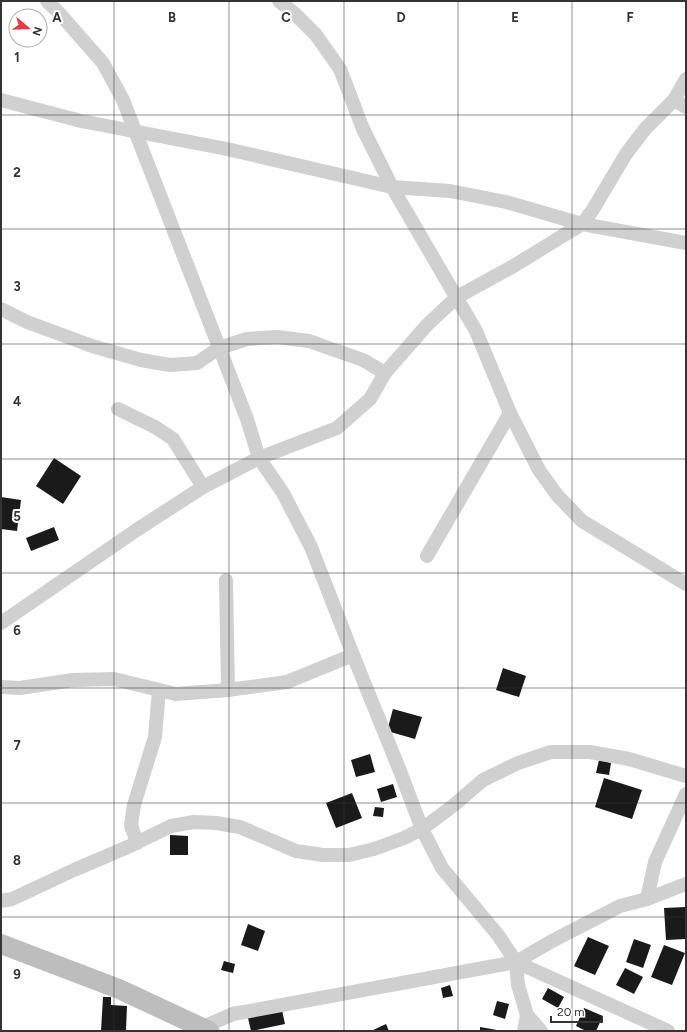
<svg xmlns="http://www.w3.org/2000/svg" width="687" height="1032" viewBox="0 0 687 1032" font-family="Figtree,sans-serif">
  <rect width="100%" height="100%" fill="#fff"/>
  <g fill="#1a1a1a">
    <polygon points="54,458 81,476 63,504 36,486"/>
    <polygon points="1,497 21,500 17,531 1,529"/>
    <polygon points="54,527 59,540 31,551 26,538"/>
    <polygon points="503,668 526,676 519,697 496,690"/>
    <polygon points="393,709 422,717 415,739 387,731"/>
    <polygon points="370,754 375,772 356,777 351,760"/>
    <polygon points="599,760 611,763 609,775 596,773"/>
    <polygon points="604,778 642,790 632,819 595,807"/>
    <polygon points="393,784 397,797 381,802 377,789"/>
    <polygon points="352,793 362,818 336,828 326,803"/>
    <polygon points="375,807 384,808 383,817 373,816"/>
    <polygon points="170,835 188,836 188,855 170,855"/>
    <polygon points="686,907 686,939 666,940 664,908"/>
    <polygon points="248,924 265,931 258,951 241,945"/>
    <polygon points="588,937 609,946 595,975 574,966"/>
    <polygon points="634,939 651,945 643,968 626,962"/>
    <polygon points="664,945 685,953 672,985 651,977"/>
    <polygon points="224,961 235,964 233,973 221,970"/>
    <polygon points="625,968 643,977 634,994 616,985"/>
    <polygon points="450,985 453,996 443,998 441,988"/>
    <polygon points="548,988 564,997 558,1008 542,999"/>
    <polygon points="103,997 111,997 111,1005 127,1006 126,1031 101,1031"/>
    <polygon points="497,1001 509,1004 505,1019 493,1015"/>
    <polygon points="584,1008 603,1016 596,1031 586,1031 576,1026"/>
    <polygon points="282,1010 285,1024 251,1031 248,1018"/>
    <polygon points="386,1024 389,1031 371,1031"/>
    <polygon points="480,1027 497,1030 497,1031 480,1031"/>
  </g>
  <g fill="none" stroke-linecap="round" stroke-linejoin="round">
    <g stroke="#d0d0d0" stroke-width="14">
      <polyline points="47,1 60,14 103,63 123,100 247,419 259,458 283,493 311,547 353,655 400,771 422,829 442,868 498,935 516,962 518,985 527,1015 524,1031"/>
      <polyline points="279,1 295,14 316,35 340,69 363,129 392,187 476,331 510,413 539,470 557,495 582,521 686,584"/>
      <polyline points="1,100 81,121 227,149 392,187 450,191 506,202 582,224 686,243"/>
      <polyline points="674,100 686,107"/>
      <polyline points="1,309 27,322 92,346 141,360 170,365 197,363 219,348 247,339 277,337 309,341 363,360 385,373"/>
      <polyline points="118,409 155,427 173,439 203,487"/>
      <polyline points="427,556 510,413"/>
      <polyline points="226,580 228,690"/>
      <polyline points="1,623 138,529 203,487 259,458 337,428 370,399 385,373 427,325 457,297 512,267 582,224 592,211 626,154 645,129 674,100 686,79"/>
      <polyline points="1,687 20,688 73,680 114,679 176,694 228,690 287,682 353,655"/>
      <polyline points="137,843 131,825 134,805 155,737 159,690"/>
      <polyline points="647,899 655,862 686,794"/>
      <polyline points="1,901 12,899 74,870 130,846 171,826 194,822 216,823 240,827 296,851 323,855 349,855 374,849 404,838 422,829 454,805 483,780 518,763 551,752 590,752 629,759 686,776"/>
      <polyline points="516,962 552,941 620,906 647,899 686,884"/>
      <polyline points="527,1015 541,1031"/>
      <polyline points="196,1030 233,1014 516,962 668,1031"/>
    </g>
    <polyline stroke="#bdbdbd" stroke-width="20" points="1,944 119,989 209,1031"/>
  </g>
  <path fill="none" stroke="#333" stroke-width="1" stroke-opacity="0.55" d="M114,1V1031M229,1V1031M344,1V1031M458,1V1031M572,1V1031M1,115H686M1,229H686M1,344H686M1,459H686M1,573H686M1,688H686M1,803H686M1,917H686"/>
  <g font-size="13" text-anchor="middle" font-weight="bold" fill="#333" stroke="#fff" stroke-width="4" stroke-linejoin="round" paint-order="stroke">
    <text x="57" y="22">A</text>
    <text x="172" y="22">B</text>
    <text x="286" y="22">C</text>
    <text x="401" y="22">D</text>
    <text x="515" y="22">E</text>
    <text x="630" y="22">F</text>
    <text x="17" y="62">1</text>
    <text x="17" y="177">2</text>
    <text x="17" y="291">3</text>
    <text x="17" y="406">4</text>
    <text x="17" y="521">5</text>
    <text x="17" y="635">6</text>
    <text x="17" y="750">7</text>
    <text x="17" y="865">8</text>
    <text x="17" y="979">9</text>
  </g>
  <rect width="687" height="1032" fill="none" stroke="#333333" stroke-width="4"/>
  <g transform="translate(28 28) rotate(109)"><circle r="19" fill="#ffffff" stroke="#adadad"/>
  <path d="M0-3L7 15L0 10L-7 15Z" fill="#e63946"/>
  <text y="-6" font-size="11" font-weight="bold" text-anchor="middle" fill="#333333">N</text>
  </g>
  <path d="M551 1016v6h51v-6" fill="none" stroke="#333333" stroke-width="2"/>
  <text x="557" y="1016" font-size="12" fill="#333333" stroke="#ffffff" stroke-width="3" paint-order="stroke">20 m</text>
</svg>
